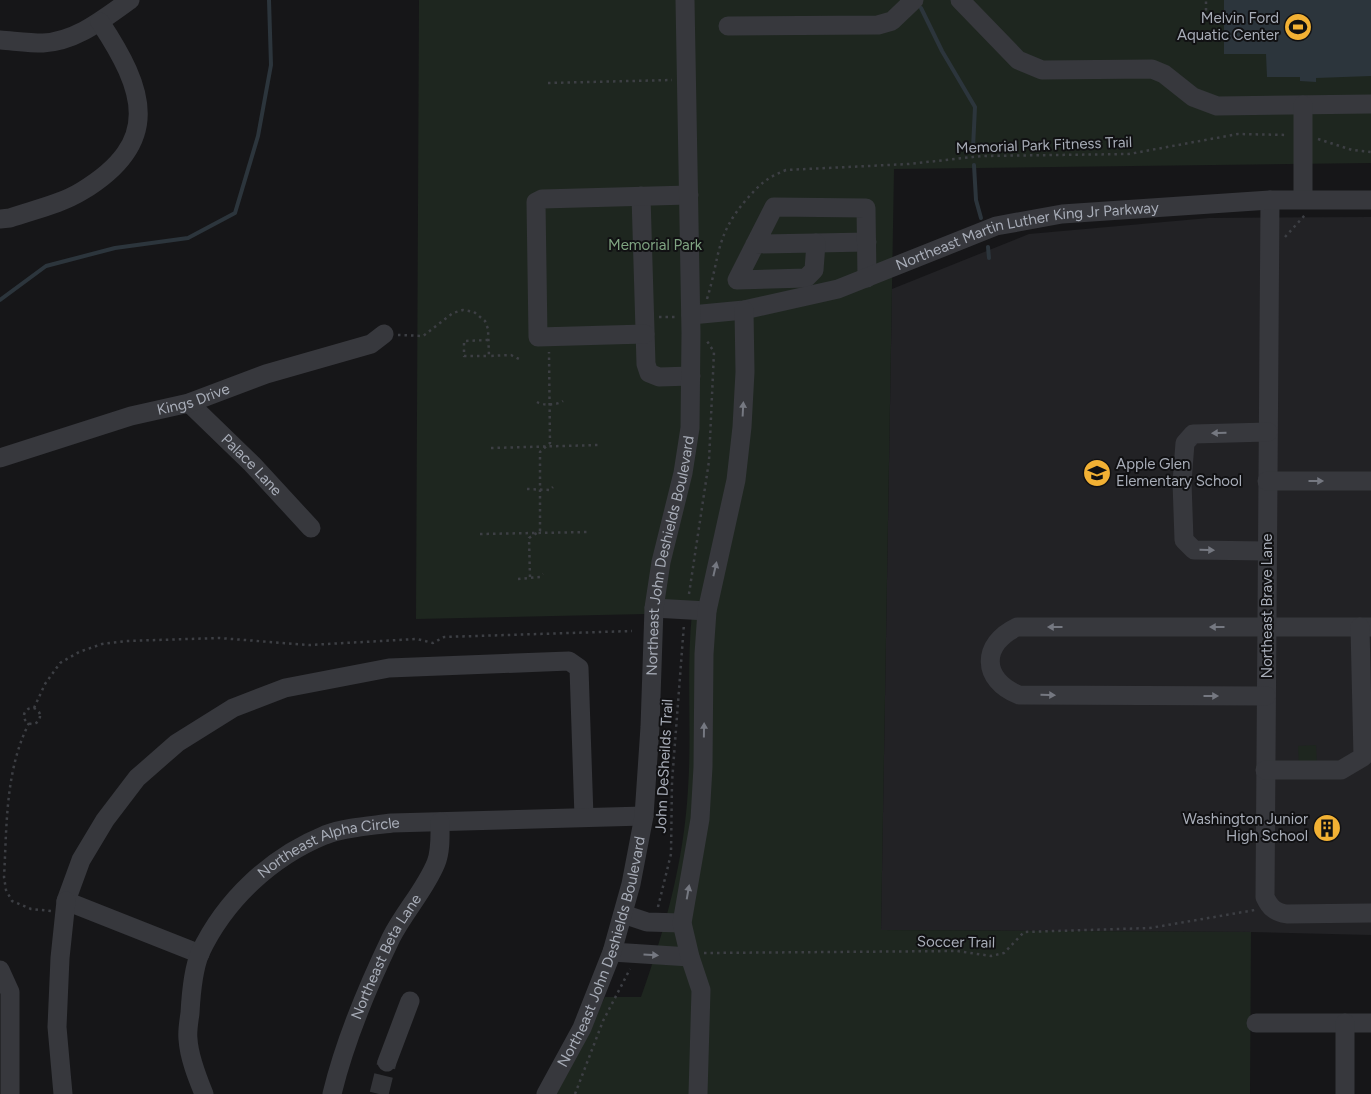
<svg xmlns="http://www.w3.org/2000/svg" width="1371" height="1094" viewBox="0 0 1371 1094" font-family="Figtree,sans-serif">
  <rect width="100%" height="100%" fill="#161618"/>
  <polygon fill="#222225" points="1371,217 1371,935 1251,932 881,930 892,289 1029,234 1209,218"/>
  <g fill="#1e261f">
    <path d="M419,0H1371V163L894,169L881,930L1251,932L1250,1094H556L605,997H641C665,930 684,861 688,789C692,731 686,672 692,613L416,619Z"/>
    <polygon points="1316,745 1317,765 1299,765 1298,746"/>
  </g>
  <polygon fill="#2c353c" points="1224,0 1371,0 1371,76 1316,78 1316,82 1300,81 1300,77 1267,77 1266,54 1224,54"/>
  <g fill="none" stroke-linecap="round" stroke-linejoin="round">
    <g stroke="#2c353c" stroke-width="4">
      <polyline points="921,8 942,51 975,107 973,148"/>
      <polyline points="974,165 976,200 981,218"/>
      <polyline points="988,247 989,258"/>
      <polyline points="0,300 46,266 115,248 188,238 235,213 258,136 271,65 269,0"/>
    </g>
    <polyline stroke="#333438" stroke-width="19" stroke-dasharray="19 9" stroke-linecap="butt" points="379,1094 387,1062"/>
    <g stroke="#3d3f44" stroke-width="2.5" stroke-dasharray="2.5 4" stroke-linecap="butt">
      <polyline points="1206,17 1206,0"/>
      <polyline points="548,83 672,80"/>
      <polyline points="1318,139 1352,150 1371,152"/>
      <polyline points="1285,237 1305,215"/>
      <path d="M707,299C720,257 715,236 746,200C760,184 766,178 786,170L909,164L982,156L1129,154L1238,134L1288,135"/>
      <polyline points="659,317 676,317"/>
      <polyline points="398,335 423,336 453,313 463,310 474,312 485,321 488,329 489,356 511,355 519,359"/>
      <polyline points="488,340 464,341 464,356 489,356"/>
      <path d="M537,402C543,406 558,405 563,401"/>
      <polyline points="491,448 598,445"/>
      <polyline points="527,489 550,490 553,487"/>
      <polyline points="480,534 588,532"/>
      <polyline points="530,577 529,538 540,531 540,452 550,443 549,352"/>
      <polyline points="518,579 540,577 543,574"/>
      <polyline points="689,594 709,461 714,352 707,341"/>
      <polyline points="34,708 45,684 60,663 79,652 102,644 126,641 219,638 309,645 417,639 433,643 444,637 632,631"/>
      <circle cx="32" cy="716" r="8"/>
      <path d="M29,723C5,771 7,825 4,877L6,890L12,901L31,909L51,911"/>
      <polyline points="658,907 671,854 672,782 684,624"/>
      <polyline points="704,953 957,951 991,956 1004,953 1024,932 1150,928 1255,910"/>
      <polyline points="575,1094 603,1021 630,969"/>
    </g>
    <g stroke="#37383d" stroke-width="19">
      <polyline points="960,0 1018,60 1042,70 1152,69 1164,74 1193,97 1217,106 1371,104"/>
      <polyline points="728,26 878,25 892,21 914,0"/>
      <path d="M0,40C14,41 29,43 43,43C77,41 103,19 130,0"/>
      <polyline points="641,196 646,364 649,373 659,377 691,376"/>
      <polyline points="1303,199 1303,105"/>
      <path d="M1270,200L1265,897C1270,908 1275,912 1287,914L1371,913"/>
      <path d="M0,219L10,218C33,210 61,204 82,191C163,142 145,90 100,22"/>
      <polyline points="816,243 867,242"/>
      <polyline points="755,244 816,243 814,270 806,278 737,280 774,207 866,208 867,278"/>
      <path id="s1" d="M691,315L744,310L838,289L996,226L1062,214L1270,200H1371"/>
      <polyline points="645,334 538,337 536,202 542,199 689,195"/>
      <path id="s2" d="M189,403L252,464L311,528"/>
      <path id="s3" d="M0,458L131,416L189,403L266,374L371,344L384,334"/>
      <polyline points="1267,481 1371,481"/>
      <polyline points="1267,551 1194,550 1184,540 1182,482 1185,443 1193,434 1268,432"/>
      <polyline points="654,608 707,611"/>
      <path d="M1266,696L1019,695C981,680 981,644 1017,627H1371"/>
      <polyline points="1265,770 1341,770 1363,757 1360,627"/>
      <polyline points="623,914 647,922 682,923"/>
      <polyline points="612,952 690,957"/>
      <polyline points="200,954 66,901 81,860 105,820 137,778 177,743 233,708 285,688 389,668 569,661 579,668 584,817"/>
      <polyline points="0,970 10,992 10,1094"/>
      <polyline points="1256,1023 1371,1023"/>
      <polyline points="387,1062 410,1001"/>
      <polyline points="63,1094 57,1027 60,958 66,901"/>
      <path id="s4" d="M204,1094C197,1077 189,1057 188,1039C187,1031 189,1021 190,1013C191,994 193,970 200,953C225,900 271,857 325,835C346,827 370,826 392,823L644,816"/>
      <path id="s5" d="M332,1094C345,1040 367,988 391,938C404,912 425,890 436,863C441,851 440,835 440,822"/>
      <path id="s6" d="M546,1094L582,1028L612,952L631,884L644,816L650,727L654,608L661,562L683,473L690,428L691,333L685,0"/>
      <polyline points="698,1094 701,990 690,957 682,923 700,819 703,767 704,654 707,611 736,480 742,427 745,372 744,310"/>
      <polyline points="1345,1094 1345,1023"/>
    </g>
  </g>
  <defs><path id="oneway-solid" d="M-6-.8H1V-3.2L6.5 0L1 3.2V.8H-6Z" transform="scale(1.25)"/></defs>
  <g fill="#757881">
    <use href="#oneway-solid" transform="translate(743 409) rotate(-87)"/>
    <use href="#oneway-solid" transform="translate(1219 433) rotate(178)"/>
    <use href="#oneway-solid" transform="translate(1316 481)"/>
    <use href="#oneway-solid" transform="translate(1207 550) rotate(1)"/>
    <use href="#oneway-solid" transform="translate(715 569) rotate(-77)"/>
    <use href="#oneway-solid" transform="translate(1055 627) rotate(-180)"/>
    <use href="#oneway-solid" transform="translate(1217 627) rotate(-180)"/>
    <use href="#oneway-solid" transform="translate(1048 695) rotate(1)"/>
    <use href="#oneway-solid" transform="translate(1211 696)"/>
    <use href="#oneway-solid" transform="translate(704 730) rotate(-89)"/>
    <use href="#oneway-solid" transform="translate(688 892) rotate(-80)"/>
    <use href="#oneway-solid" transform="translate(651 955) rotate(3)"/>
  </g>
  <defs>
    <g id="stadium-disc" transform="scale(1.4375)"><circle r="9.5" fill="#f2b134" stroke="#111113"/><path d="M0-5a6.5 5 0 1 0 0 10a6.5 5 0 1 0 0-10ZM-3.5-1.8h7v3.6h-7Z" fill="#111"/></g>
    <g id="school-disc" transform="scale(1.4375)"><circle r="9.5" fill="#f2b134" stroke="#111113"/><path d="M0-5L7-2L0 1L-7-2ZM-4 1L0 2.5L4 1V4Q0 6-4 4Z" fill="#111"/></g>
    <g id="building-disc" transform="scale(1.4375)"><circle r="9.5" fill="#f2b134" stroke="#111113"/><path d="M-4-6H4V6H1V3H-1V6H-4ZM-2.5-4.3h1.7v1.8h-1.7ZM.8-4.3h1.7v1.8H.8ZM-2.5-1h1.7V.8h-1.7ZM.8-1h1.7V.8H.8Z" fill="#111"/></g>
  </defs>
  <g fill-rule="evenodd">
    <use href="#stadium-disc" x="1298" y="27"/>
    <use href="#school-disc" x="1097" y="473"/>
    <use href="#building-disc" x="1327" y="828"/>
  </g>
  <g text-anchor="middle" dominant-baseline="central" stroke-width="4" stroke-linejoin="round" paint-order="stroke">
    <g font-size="15" fill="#a8adb8" stroke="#111113" text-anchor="end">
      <text x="1279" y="18">Melvin Ford<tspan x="1279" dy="17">Aquatic Center</tspan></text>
      <text x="1116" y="464" text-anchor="start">Apple Glen<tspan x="1116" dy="17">Elementary School</tspan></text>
      <text x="1308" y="819">Washington Junior<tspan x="1308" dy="17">High School</tspan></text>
    </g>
    <g font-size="15" fill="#a8adb8" stroke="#111113">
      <text transform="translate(1044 145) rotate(-2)">Memorial Park Fitness Trail</text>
      <text stroke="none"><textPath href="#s1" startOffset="348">Northeast Martin Luther King Jr Parkway</textPath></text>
      <text stroke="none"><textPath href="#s3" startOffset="202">Kings Drive</textPath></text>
      <text stroke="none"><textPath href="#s2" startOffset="88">Palace Lane</textPath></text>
      <text stroke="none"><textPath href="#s6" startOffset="559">Northeast John Deshields Boulevard</textPath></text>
      <text transform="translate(1267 606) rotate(-90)">Northeast Brave Lane</text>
      <text transform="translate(664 766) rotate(-87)">John DeSheilds Trail</text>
      <text stroke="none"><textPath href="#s4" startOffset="320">Northeast Alpha Circle</textPath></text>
      <text transform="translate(956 942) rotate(1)">Soccer Trail</text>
      <text stroke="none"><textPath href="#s6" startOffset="154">Northeast John Deshields Boulevard</textPath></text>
      <text stroke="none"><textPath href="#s5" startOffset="148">Northeast Beta Lane</textPath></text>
    </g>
    <g font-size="15" fill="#7fa381" stroke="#111113">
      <text x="655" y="245">Memorial Park</text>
    </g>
  </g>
</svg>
